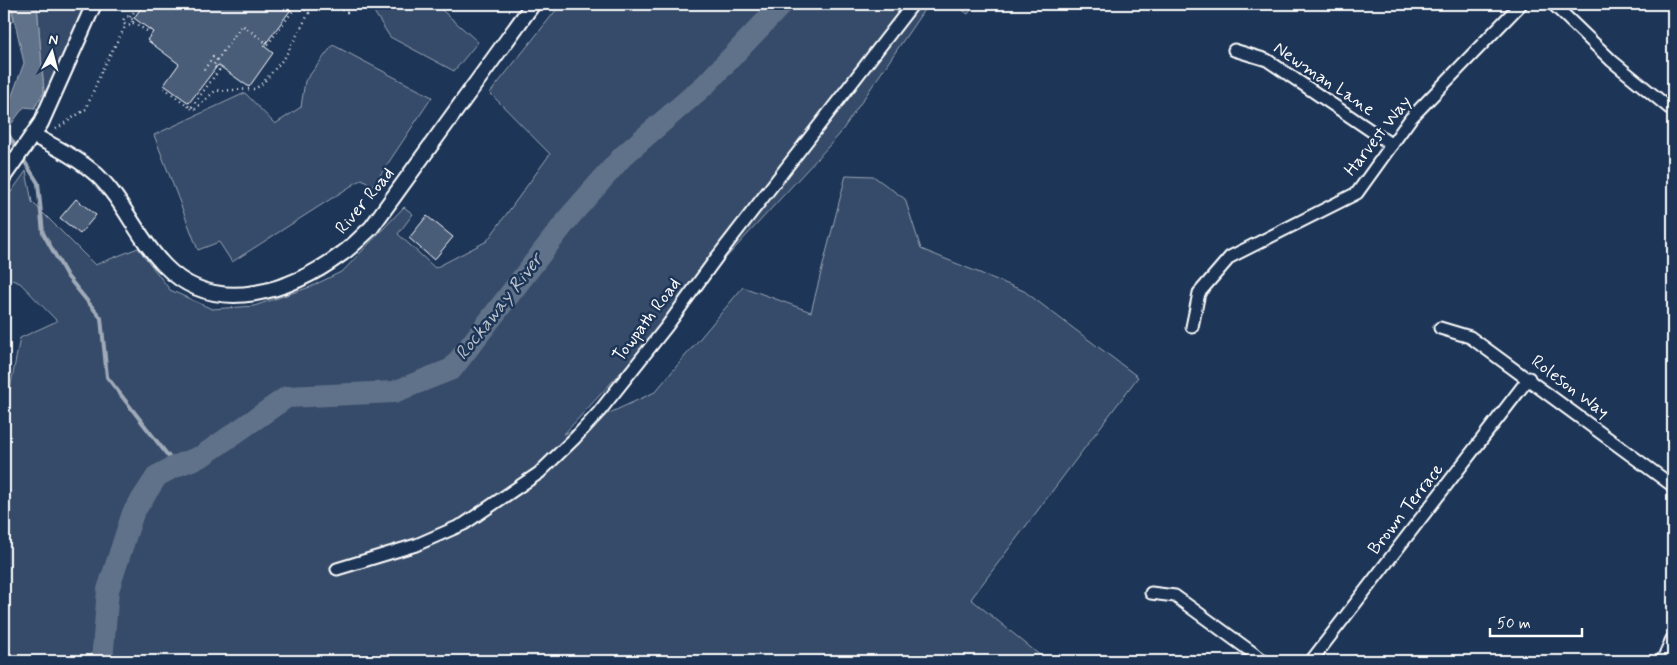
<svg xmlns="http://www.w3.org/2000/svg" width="1677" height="665" viewBox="0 0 1677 665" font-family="Mynerve,sans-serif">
  <rect width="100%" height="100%" fill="#1d3557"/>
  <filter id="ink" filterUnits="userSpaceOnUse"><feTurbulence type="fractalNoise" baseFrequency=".02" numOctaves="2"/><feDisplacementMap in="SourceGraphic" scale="10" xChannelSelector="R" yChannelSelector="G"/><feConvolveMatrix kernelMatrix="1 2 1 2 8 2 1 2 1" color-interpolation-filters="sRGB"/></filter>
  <g filter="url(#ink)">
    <g fill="#364b69" stroke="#9aa5b4">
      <polygon points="4,4 11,4 14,20 4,27"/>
      <polygon points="37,4 102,4 51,111 34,108 44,92"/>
      <polygon points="369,4 435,4 478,42 454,71 390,37"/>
      <polygon points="561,4 928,4 839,135 564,434 655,392 743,287 811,312 846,175 873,176 905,199 921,249 1024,291 1138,377 971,599 1047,661 4,661 4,397 10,389 20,338 57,321 20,283 4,277 4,202 26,171 32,202 95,265 138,248 170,290 212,309 254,306 310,287 343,271 404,207 413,214 398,234 435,268 487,241 550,154 490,93"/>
      <polygon points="954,4 975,4 968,14"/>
      <polygon points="333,45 432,97 373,186 362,179 232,262 219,242 198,250 154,135 245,93 275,124 301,107 305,81"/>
    </g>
    <polygon fill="#617289" stroke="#a0aab8" points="11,4 37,4 44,92 34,108 24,107 6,131 4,130 4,117 24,63"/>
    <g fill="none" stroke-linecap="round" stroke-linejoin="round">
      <g stroke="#a0aab8" stroke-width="4">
        <polyline points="6,131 18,150"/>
        <polyline points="21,156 38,183 43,233 67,276 101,318 107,377 176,466"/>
      </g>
      <polyline stroke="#617289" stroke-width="22" points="102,661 108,590 133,513 157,476 176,466 202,456 287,397 394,392 452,369 571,215 623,156 705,85 782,4"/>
    </g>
    <g fill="#4a5d79" stroke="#fff">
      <polygon points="144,4 295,4 264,46 273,53 249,87 218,65 189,103 164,85 179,64 147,40 153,32 134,18"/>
      <polygon points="76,199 96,215 80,234 60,218"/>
      <polygon points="427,216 453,237 434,260 409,238"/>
    </g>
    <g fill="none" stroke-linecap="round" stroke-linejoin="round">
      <g stroke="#fff" stroke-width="15">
        <g id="minor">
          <polyline points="1553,4 1612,61 1673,111"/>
          <polyline points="1234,50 1267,60 1392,145"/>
          <polyline points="1192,327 1199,293 1230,257 1357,193 1411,118 1521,4"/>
          <polyline points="1440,328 1470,337 1673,486"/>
          <polyline points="337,569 416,545 464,524 539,473 575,438 599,412 667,326 717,257 913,4"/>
          <polyline points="1151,593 1175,596 1264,661"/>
          <polyline points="1311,661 1529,378"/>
        </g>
      </g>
      <g stroke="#fff" stroke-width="18">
        <g id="tertiary">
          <path d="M33,135C55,147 78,158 97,175C124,201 138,239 165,266C216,318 292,291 343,253C353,246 362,236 371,228L533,4"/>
          <polyline points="4,176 41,123 94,4"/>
          <polyline points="1664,661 1673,640"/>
        </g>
      </g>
      <g stroke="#fff" stroke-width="2.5" stroke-dasharray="1 4" stroke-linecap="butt">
        <polyline points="297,4 309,13 316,4"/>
        <polyline points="328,4 347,12 349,9 342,4"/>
        <circle cx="128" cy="21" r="4.5"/>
        <polyline points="130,17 140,4"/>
        <polyline points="133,23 149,32 150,30"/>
        <polyline points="204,70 213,57 217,60"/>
        <polyline points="164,88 191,108 219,70 213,66 242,25 268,44 298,4"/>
        <polyline points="191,108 194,110 215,91 255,89 263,83 285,57 309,13"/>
        <polyline points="56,129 86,109 102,70 126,25"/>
      </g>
      <use href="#minor" stroke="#1d3557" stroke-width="11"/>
      <use href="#tertiary" stroke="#1d3557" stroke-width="14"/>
    </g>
  </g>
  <g text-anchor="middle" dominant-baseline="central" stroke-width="5" stroke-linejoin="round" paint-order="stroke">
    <g font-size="18" fill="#fff" stroke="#1d3557">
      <text transform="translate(1324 79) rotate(34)">Newman Lane</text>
      <text transform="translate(1378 136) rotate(-52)">Harvest Way</text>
      <text transform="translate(365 201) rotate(-50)">River Road</text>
      <text transform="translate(647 320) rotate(-53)">Towpath Road</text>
      <text transform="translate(1570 387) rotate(37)">Roleson Way</text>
      <text transform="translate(1406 509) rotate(-52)">Brown Terrace</text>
    </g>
    <g font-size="19" font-style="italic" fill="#b8c0ca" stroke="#1d3557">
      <text transform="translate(499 307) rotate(-52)">Rockaway River</text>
    </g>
  </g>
  <rect width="1677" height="665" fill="none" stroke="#1d3557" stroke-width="20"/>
  <rect x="10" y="10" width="1657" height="645" fill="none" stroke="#fff" stroke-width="2" filter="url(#ink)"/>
  <g transform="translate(52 52) rotate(7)" stroke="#1d3557" stroke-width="4" paint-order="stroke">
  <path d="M0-4L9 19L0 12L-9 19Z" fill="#ffffff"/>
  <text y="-8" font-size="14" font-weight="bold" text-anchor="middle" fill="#ffffff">N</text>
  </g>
  <path d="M1490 628v8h92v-8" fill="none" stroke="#ffffff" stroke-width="2.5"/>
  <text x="1497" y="628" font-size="15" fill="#ffffff" stroke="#1d3557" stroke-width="4" paint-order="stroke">50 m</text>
</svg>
